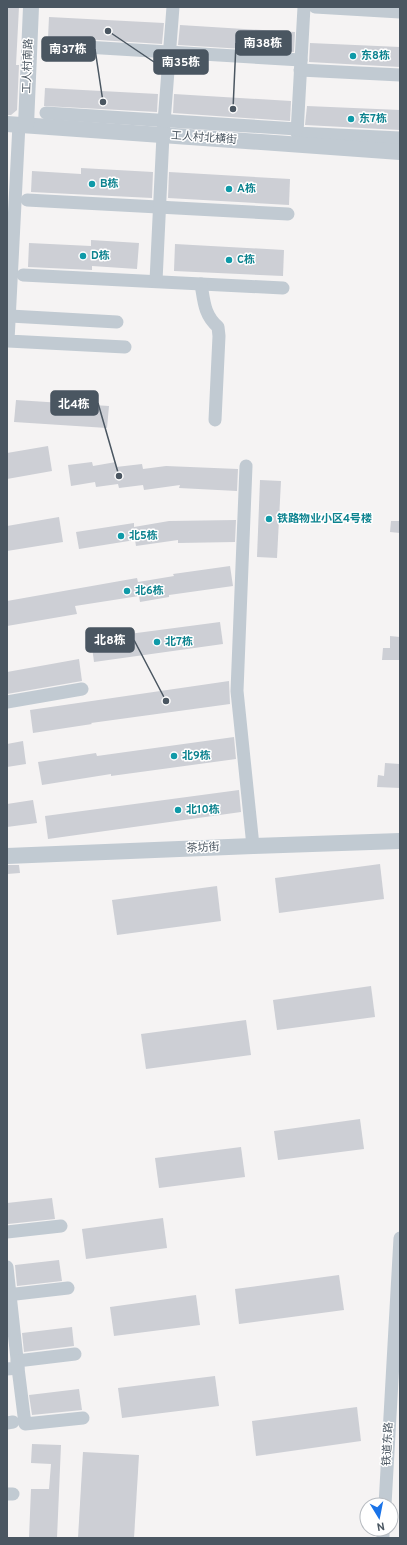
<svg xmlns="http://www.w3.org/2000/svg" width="407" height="1545" viewBox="0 0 407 1545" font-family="Overpass,'Noto Sans SC',sans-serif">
  <rect width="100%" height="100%" fill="#f5f3f3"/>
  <g fill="#cdcfd5">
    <polygon points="7,7 19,7 16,65 19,65 17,110 11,115 7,115"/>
    <polygon points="49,17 164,23 162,44 52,37 48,38"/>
    <polygon points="180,25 295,32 294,52 178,45"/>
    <polygon points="310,43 400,47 400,67 309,62"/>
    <polygon points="45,88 158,94 157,112 44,106"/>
    <polygon points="174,94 291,101 290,121 173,113"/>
    <polygon points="307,106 400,110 400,130 305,125"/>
    <polygon points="81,168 153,172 152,198 31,192 32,171 81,174"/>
    <polygon points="169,172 290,179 289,205 168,198"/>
    <polygon points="91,240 139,243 137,269 92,266 92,270 28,267 29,243 91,246"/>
    <polygon points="175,244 284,250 283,276 174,271"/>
    <polygon points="16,400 109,406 107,428 14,422"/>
    <polygon points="48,446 52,471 7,479 7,453"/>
    <polygon points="92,462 93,466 116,462 116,467 142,464 143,469 166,466 238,469 237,491 179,488 180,485 144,490 143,485 119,488 118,484 96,487 95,482 71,486 68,465"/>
    <polygon points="260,480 281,481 277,558 257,557"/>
    <polygon points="59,517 63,542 7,551 7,526"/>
    <polygon points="236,520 235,542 178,543 178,540 136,546 135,540 79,549 76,532 134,523 134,527 169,521"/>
    <polygon points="391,521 400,521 400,533 390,532"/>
    <polygon points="230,566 233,586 169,595 169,597 140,602 139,596 75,606 77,614 7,626 7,601 137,578 138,582 174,576 173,574"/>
    <polygon points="220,622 223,644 94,662 91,639"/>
    <polygon points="390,636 400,637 400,660 382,660 383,648 390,648"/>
    <polygon points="79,659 82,681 7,694 7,672"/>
    <polygon points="229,681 230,704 91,723 92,724 33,733 30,710"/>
    <polygon points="234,737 236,759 111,776 111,774 42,785 38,762 96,753 97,756"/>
    <polygon points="23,741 26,764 7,767 7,744"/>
    <polygon points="385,763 400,764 400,788 377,787 378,775 384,776"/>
    <polygon points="239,790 241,812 48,839 45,816"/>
    <polygon points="33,800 37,823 7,827 7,804"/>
    <polygon points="380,864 384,899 279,913 275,878"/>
    <polygon points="7,865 19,865 20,873 7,874"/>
    <polygon points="217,886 221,921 117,935 112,900"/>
    <polygon points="371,986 375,1017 277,1030 273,1000"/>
    <polygon points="246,1020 251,1055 146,1069 141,1034"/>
    <polygon points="360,1119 364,1149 278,1160 274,1131"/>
    <polygon points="241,1147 245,1177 159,1188 155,1158"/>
    <polygon points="52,1198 55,1219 8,1224 7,1203"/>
    <polygon points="163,1218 167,1248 86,1259 82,1229"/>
    <polygon points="59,1260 62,1281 17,1286 15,1265"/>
    <polygon points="339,1275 344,1310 239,1324 235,1289"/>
    <polygon points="196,1295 200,1325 114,1336 110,1307"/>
    <polygon points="72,1327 74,1346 24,1352 22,1333"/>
    <polygon points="215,1376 219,1406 122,1418 118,1388"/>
    <polygon points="79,1389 82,1410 32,1415 29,1395"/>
    <polygon points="357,1407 361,1441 256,1456 252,1421"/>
    <polygon points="32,1444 61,1445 57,1538 29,1538 31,1489 49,1489 51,1464 31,1463"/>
    <polygon points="83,1452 139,1455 134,1538 78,1538"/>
  </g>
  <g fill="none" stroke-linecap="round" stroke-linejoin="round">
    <g stroke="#c1cad2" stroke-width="13">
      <polyline points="304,7 297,133 400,138"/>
      <polyline points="315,7 400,12"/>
      <polyline points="52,45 301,60"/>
      <polyline points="300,70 400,75"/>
      <polyline points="46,113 297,129"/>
      <polyline points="19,124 8,341 125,347"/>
      <polyline points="27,200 288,214"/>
      <polyline points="23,275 283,288"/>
      <polyline points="156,281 163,135 173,7"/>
      <path d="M201,284C204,301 204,315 218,327L219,336L215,420"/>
      <polyline points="10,316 117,322"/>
      <polyline points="246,466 237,691 253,846"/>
      <polyline points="7,702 82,689"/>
      <polyline points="7,1232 61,1226"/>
      <polyline points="7,1267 18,1368 7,1369"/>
      <polyline points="7,1295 68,1288"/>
      <polyline points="17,1361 75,1354"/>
      <polyline points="18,1368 25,1424 83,1418"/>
      <polyline points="7,1423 13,1422"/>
      <polyline points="7,1494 13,1494"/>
      <polyline points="385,1505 400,1238"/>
      <polyline points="383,1538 383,1529"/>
    </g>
    <g stroke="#c1cad2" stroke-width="16">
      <polyline points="7,124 400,152"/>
      <polyline points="26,125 31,7"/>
      <polyline points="7,856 253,846 400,841"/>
    </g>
  </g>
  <g fill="#0f9aa8" stroke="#fff" stroke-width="1.5">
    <circle cx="353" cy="56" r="4"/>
    <circle cx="351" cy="119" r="4"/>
    <circle cx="92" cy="184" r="4"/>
    <circle cx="229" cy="189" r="4"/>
    <circle cx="83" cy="256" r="4"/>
    <circle cx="229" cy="260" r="4"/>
    <circle cx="269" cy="519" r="4"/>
    <circle cx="121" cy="536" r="4"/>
    <circle cx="127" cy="591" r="4"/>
    <circle cx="157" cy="642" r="4"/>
    <circle cx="174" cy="756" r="4"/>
    <circle cx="178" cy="810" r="4"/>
  </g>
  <g text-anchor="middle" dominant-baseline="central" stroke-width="3" stroke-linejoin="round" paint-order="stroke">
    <g font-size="11" font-weight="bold" fill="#0d838f" stroke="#fff" text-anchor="start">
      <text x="361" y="56">东8栋</text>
      <text x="359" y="119">东7栋</text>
      <text x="100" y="184">B栋</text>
      <text x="237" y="189">A栋</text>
      <text x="91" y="256">D栋</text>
      <text x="237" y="260">C栋</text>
      <text x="277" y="519">铁路物业小区4号楼</text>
      <text x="129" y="536">北5栋</text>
      <text x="135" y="591">北6栋</text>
      <text x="165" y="642">北7栋</text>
      <text x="182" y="756">北9栋</text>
      <text x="186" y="810">北10栋</text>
    </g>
    <g font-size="11" fill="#4a5661" stroke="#fff">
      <text transform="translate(28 66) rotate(-88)">工人村南路</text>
      <text transform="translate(204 138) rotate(4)">工人村北横街</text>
      <text transform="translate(203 848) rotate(-3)">茶坊街</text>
      <text transform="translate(388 1444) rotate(-87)">铁道东路</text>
    </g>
  </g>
  <path fill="none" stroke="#4a5661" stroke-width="1.5" d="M233 109L236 43M103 102L95 49M108 31L154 62M119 476L98 403M166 701L134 640"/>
  <g fill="#4a5661" stroke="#fff" stroke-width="1.5">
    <circle cx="233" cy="109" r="4"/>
    <circle cx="103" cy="102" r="4"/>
    <circle cx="108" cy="31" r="4"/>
    <circle cx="119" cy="476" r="4"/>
    <circle cx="166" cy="701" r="4"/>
  </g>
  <g fill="#4a5661" stroke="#4a5661" stroke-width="1.5">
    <rect x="236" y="31" width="55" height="24" rx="4"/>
    <rect x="42" y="37" width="53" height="24" rx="4"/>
    <rect x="154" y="50" width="54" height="24" rx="4"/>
    <rect x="51" y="391" width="47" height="24" rx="4"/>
    <rect x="86" y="628" width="48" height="24" rx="4"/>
  </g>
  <g font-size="12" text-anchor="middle" font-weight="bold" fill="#fff">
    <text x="263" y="47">南38栋</text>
    <text x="68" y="53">南37栋</text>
    <text x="181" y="66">南35栋</text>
    <text x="74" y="408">北4栋</text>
    <text x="110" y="644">北8栋</text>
  </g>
  <rect width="407" height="1545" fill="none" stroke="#4a5661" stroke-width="16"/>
  <g transform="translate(379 1517) rotate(170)"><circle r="19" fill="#ffffff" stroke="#b7bbc0"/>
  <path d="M0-3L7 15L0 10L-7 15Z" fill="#1a73e8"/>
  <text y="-6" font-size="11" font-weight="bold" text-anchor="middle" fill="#4a5661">N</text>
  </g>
</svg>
